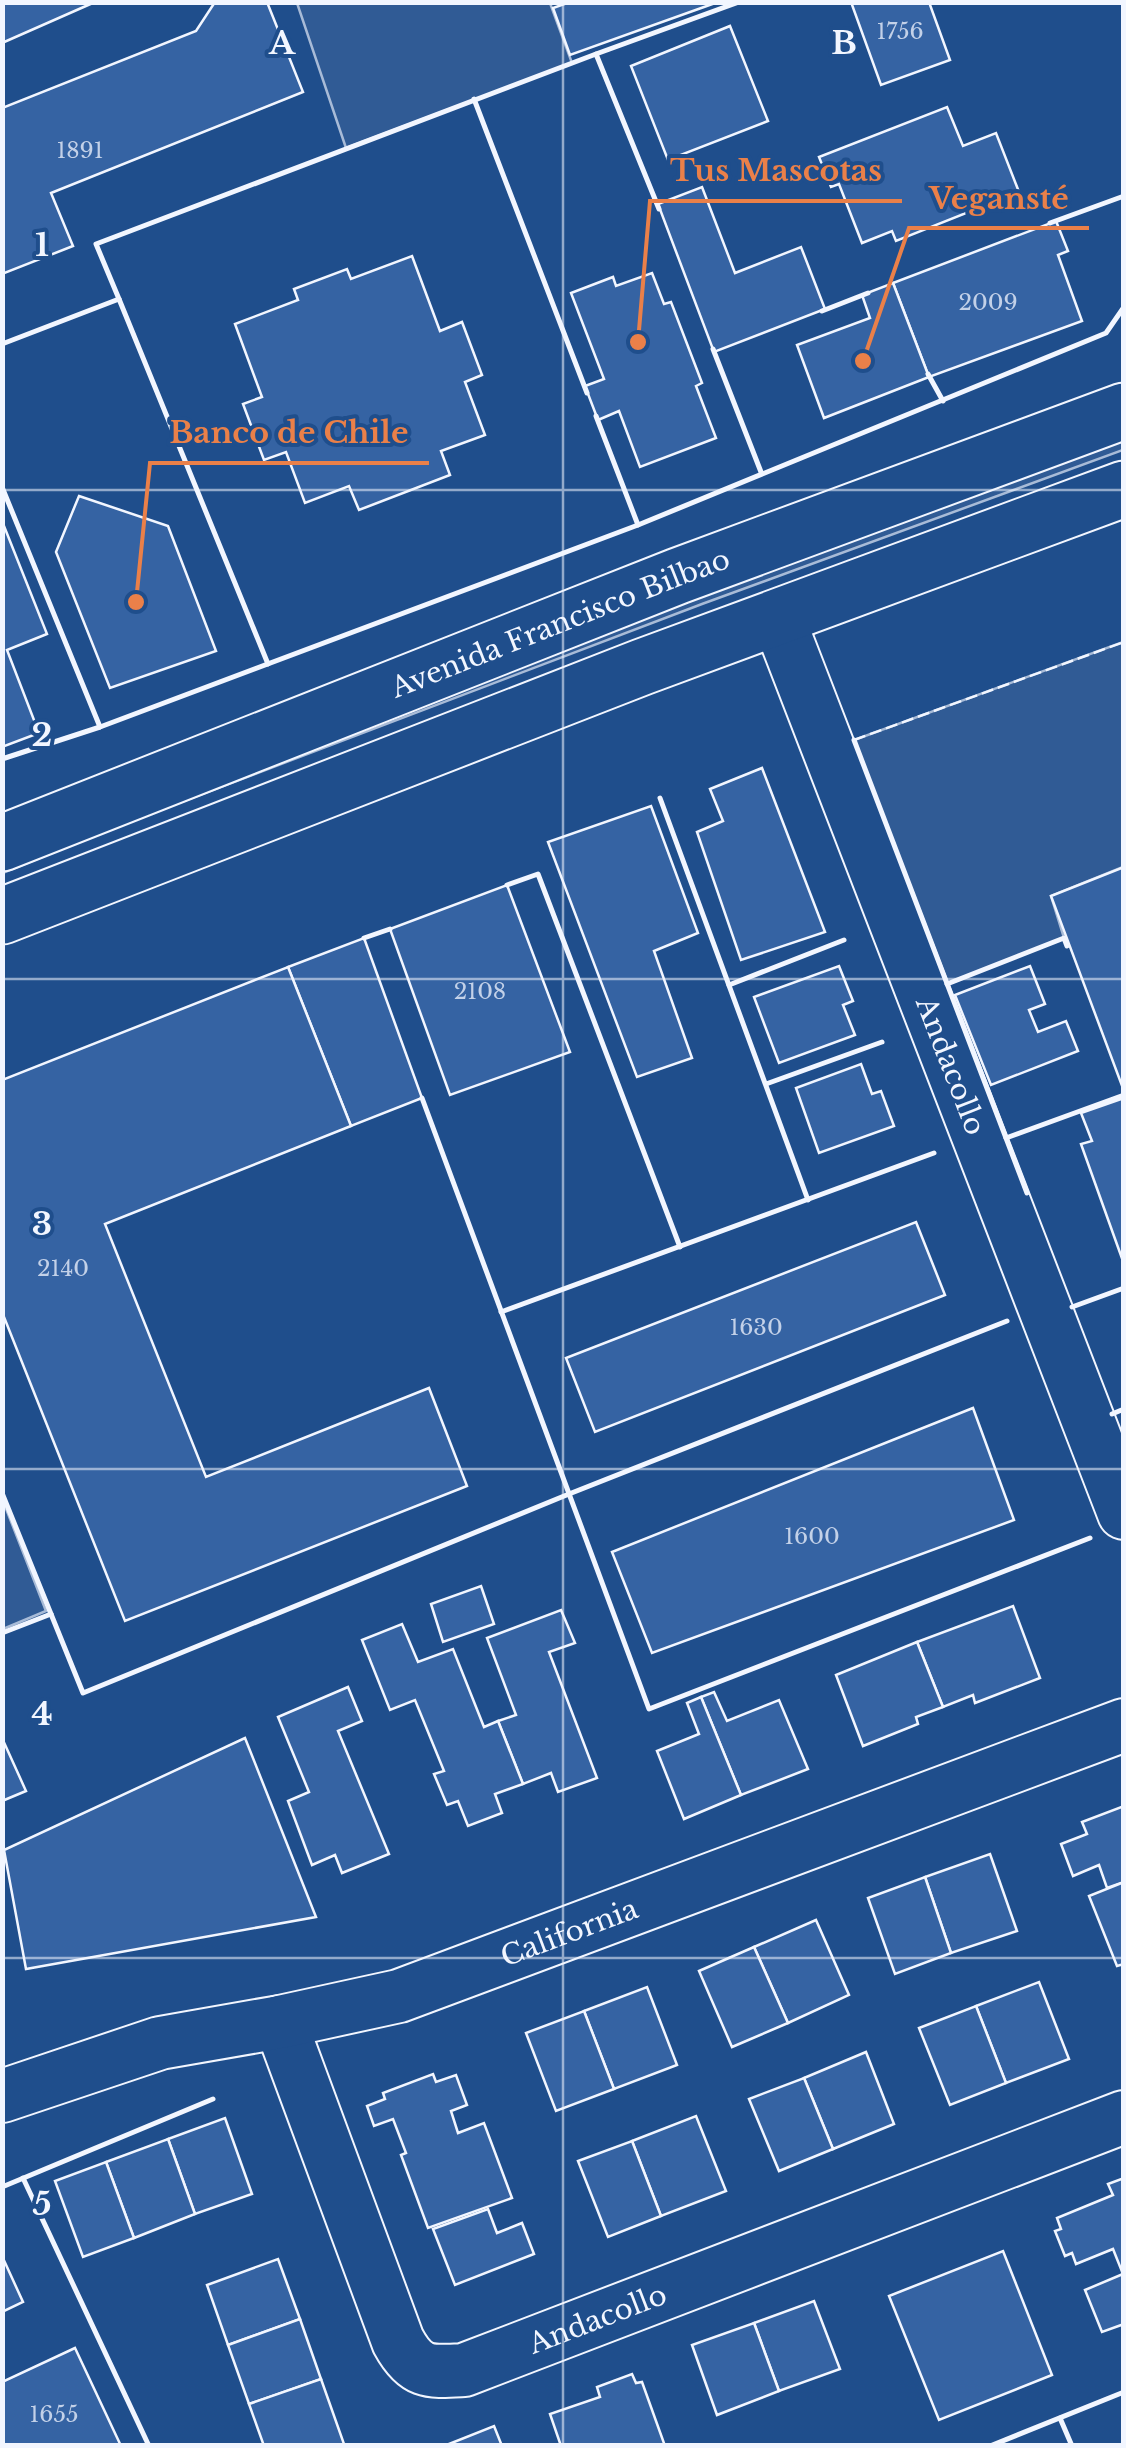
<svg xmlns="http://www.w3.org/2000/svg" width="1126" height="2448" viewBox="0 0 1126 2448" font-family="'Libre Baskerville',serif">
  <rect width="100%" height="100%" fill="#1f4e8c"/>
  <g fill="#305b95" stroke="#a8bbd7" stroke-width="2.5">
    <polygon points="297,3 550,3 572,63 346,148"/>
    <polygon points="1123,440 1123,450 702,604 118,826 3,873 3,863 680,599"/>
    <polygon points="1123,642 1123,867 1051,896 1064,938 947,984 854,740"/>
    <polygon points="3,1501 46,1611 3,1629 2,1629"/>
  </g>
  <g fill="#3563a3" stroke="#f2f6ff" stroke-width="2.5">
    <polygon points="2,2 95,2 2,43"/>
    <polygon points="215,2 267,2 303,92 51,193 73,246 2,274 2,108 196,31"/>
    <polygon points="570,2 718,2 570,55 553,8"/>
    <polygon points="851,2 929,2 950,60 881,85"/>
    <polygon points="730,26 768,121 668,160 631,66"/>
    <polygon points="947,107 963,146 996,133 1019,192 896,241 892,231 862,243 839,184 831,187 819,157"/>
    <polygon points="702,187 735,273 801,247 825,309 714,352 658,204"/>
    <polygon points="1056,221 1068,251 1058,255 1082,321 929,377 893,283"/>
    <polygon points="412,256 440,331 462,322 482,375 465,382 485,435 441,451 450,475 359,510 349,486 305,503 286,452 264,460 243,404 262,397 235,324 298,300 294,289 347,269 351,279"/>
    <polygon points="652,273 664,304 671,302 702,383 696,386 716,438 640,467 619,411 598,420 585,386 604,379 571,293 613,277 616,286"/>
    <polygon points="893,283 929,377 824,418 797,345 870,318 862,295"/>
    <polygon points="79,496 168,526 216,651 110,688 56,552"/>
    <polygon points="2,521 47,634 7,650 39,733 2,747"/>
    <polygon points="762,768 825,932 741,960 697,832 723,821 710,789"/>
    <polygon points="651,806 698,933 654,951 692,1058 637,1077 548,842"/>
    <polygon points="1124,867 1124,1091 1051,896"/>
    <polygon points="507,885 570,1052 450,1095 390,929"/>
    <polygon points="364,938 422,1098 351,1126 288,967"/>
    <polygon points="839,966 853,1001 843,1005 855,1035 779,1063 754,997"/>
    <polygon points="1030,966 1045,1004 1029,1010 1038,1032 1066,1021 1078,1051 991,1085 955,995"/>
    <polygon points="288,967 351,1126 105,1224 206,1477 429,1388 467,1486 125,1621 2,1312 2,1080"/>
    <polygon points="861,1064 872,1094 881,1091 894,1126 819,1153 796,1088"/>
    <polygon points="1124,1098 1124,1264 1081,1144 1092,1141 1081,1113"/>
    <polygon points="916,1222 945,1295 595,1432 566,1358"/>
    <polygon points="973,1408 1014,1520 652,1653 612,1552"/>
    <polygon points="481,1586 494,1624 443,1642 431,1604"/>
    <polygon points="1013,1606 1040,1678 975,1703 973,1695 943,1707 917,1642"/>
    <polygon points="561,1610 575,1643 549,1652 597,1778 558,1792 551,1773 523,1784 498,1721 516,1715 487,1638"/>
    <polygon points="402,1624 418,1662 453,1649 484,1727 498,1721 523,1784 495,1794 502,1813 468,1826 458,1801 447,1805 434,1774 444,1771 415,1700 390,1710 362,1640"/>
    <polygon points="917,1642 943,1707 916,1717 918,1724 863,1746 836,1675"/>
    <polygon points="348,1687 362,1721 338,1731 389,1854 342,1873 335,1855 312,1865 288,1801 309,1792 278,1717"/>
    <polygon points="714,1692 727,1721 779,1700 808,1769 741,1795 701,1697"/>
    <polygon points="701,1697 741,1795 684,1819 657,1751 699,1734 687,1703"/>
    <polygon points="2,1738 26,1791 2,1801"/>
    <polygon points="245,1738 316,1917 26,1969 4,1850"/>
    <polygon points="1124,1806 1124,1882 1107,1888 1099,1865 1073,1876 1061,1844 1087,1834 1082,1822"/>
    <polygon points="990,1854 1017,1931 951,1953 925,1877"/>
    <polygon points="925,1877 951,1953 895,1974 868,1898"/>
    <polygon points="1124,1882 1124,1964 1117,1966 1089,1896"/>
    <polygon points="816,1920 849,1995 788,2023 754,1947"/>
    <polygon points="754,1947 788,2023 732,2047 699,1971"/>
    <polygon points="1039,1982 1069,2059 1006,2083 976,2006"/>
    <polygon points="647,1987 677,2065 614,2089 584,2011"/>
    <polygon points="976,2006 1006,2083 950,2105 919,2028"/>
    <polygon points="584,2011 614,2089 556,2111 526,2033"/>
    <polygon points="866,2052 894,2124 833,2149 804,2078"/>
    <polygon points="433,2074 436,2082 456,2075 467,2105 451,2111 458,2133 484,2123 512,2198 428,2228 401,2155 406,2153 393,2119 374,2126 367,2106 385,2099 383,2093"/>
    <polygon points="804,2078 833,2149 779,2171 749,2099"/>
    <polygon points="696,2116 726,2191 661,2216 632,2141"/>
    <polygon points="225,2118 252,2194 195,2214 168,2139"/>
    <polygon points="168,2139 195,2214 134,2238 106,2162"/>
    <polygon points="632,2141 661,2216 608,2237 578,2161"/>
    <polygon points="106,2162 134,2238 83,2257 55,2181"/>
    <polygon points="1124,2178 1124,2324 1102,2332 1085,2290 1123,2274 1113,2249 1076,2264 1072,2253 1065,2256 1055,2231 1061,2229 1057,2218 1113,2195 1108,2184"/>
    <polygon points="488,2209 497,2233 522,2223 534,2254 455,2285 433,2229"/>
    <polygon points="1003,2251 1052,2375 939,2420 889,2296"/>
    <polygon points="2,2256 23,2302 2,2312"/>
    <polygon points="278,2259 300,2319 228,2345 207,2285"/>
    <polygon points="814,2301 840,2369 779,2391 754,2323"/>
    <polygon points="300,2319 321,2379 249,2404 228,2345"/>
    <polygon points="754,2323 779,2391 717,2415 692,2345"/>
    <polygon points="75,2348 121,2446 2,2446 2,2382"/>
    <polygon points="632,2374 636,2383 642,2382 665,2446 561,2446 550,2414 600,2397 597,2387"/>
    <polygon points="321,2379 344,2444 264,2446 249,2404"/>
    <polygon points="494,2426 502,2446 444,2446"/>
  </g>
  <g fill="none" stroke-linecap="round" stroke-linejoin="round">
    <g stroke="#f2f6ff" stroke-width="56">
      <g id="minor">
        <path id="s1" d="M778,618L1124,1513"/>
        <path id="s2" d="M280,2022L398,2341C416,2374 429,2372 464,2370L1124,2117"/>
        <path id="s3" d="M2,2096L160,2043L280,2022L399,1996L1124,1725"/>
      </g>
    </g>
    <g stroke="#f2f6ff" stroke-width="59">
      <g id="primary">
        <path id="s4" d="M2,843L678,576L1124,411"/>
        <polyline points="2,916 642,667 1124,489"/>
      </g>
    </g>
    <use href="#minor" stroke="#1f4e8c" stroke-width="52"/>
    <use href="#primary" stroke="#1f4e8c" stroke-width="55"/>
    <polyline stroke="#f2f6ff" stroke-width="2.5" stroke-dasharray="12 5" stroke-linecap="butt" points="854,740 1124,642"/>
    <g stroke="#f2f6ff" stroke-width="5">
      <polyline points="596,54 739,2"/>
      <polyline points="474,99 587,393"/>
      <polyline points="1050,223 1124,196"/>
      <polyline points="119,299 268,664"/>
      <polyline points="822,311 868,293"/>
      <polyline points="2,344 119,299 96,244 596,54 659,209"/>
      <polyline points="713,349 761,472"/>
      <polyline points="928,374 943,401"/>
      <polyline points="596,416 638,525"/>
      <polyline points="2,487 100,727"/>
      <polyline points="854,740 1027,1193"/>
      <polyline points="2,759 100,727 638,525 1106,333 1124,307"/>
      <polyline points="660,798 808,1200"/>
      <polyline points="507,885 538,874 680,1247"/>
      <polyline points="364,938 390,929"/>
      <polyline points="947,984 1064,938 1067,946"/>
      <polyline points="729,985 844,940"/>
      <polyline points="766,1084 882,1042"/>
      <polyline points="422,1098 649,1709 1090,1538"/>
      <polyline points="1006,1138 1124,1095"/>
      <polyline points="1072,1307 1124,1288"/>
      <polyline points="501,1312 934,1153"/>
      <polyline points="1112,1414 1124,1409"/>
      <polyline points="2,1493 83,1693 569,1494 1007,1321"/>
      <polyline points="2,1633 51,1614"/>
      <polyline points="23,2178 149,2446"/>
      <polyline points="2,2187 213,2099"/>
      <polyline points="1060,2418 1072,2446"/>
      <polyline points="990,2446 1124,2392"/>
    </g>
  </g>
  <path fill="none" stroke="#f2f6ff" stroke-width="2.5" stroke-opacity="0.55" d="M563,2V2446M2,490H1124M2,979H1124M2,1469H1124M2,1958H1124"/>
  <g text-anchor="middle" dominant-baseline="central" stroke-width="8" stroke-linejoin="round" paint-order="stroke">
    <g font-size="22" fill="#c3d1e8">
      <text x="900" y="31">1756</text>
      <text x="80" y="150">1891</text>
      <text x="988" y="302">2009</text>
      <text x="480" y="991">2108</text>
      <text x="63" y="1268">2140</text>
      <text x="756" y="1327">1630</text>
      <text x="812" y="1536">1600</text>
      <text x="54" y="2414">1655</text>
    </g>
    <g font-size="28" fill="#f2f6ff" stroke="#1f4e8c">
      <text stroke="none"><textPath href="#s4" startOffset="600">Avenida Francisco Bilbao</textPath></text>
      <text stroke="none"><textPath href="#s1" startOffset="480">Andacollo</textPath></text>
      <text stroke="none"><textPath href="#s3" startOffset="592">California</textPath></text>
      <text stroke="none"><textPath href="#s2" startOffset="562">Andacollo</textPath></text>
    </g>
  </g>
  <g font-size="32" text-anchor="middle" font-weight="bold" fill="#f2f6ff" stroke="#1f4e8c" stroke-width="8" stroke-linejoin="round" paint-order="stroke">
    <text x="282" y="54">A</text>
    <text x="844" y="54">B</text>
    <text x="42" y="256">1</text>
    <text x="42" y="746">2</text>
    <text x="42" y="1235">3</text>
    <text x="42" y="1725">4</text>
    <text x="42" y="2215">5</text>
  </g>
  <path fill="none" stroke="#ea8049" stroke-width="4" d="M638 342L650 201H902M863 361L909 228H1089M136 602L150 463H429"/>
  <g fill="#ea8049" stroke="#1f4e8c" stroke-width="4">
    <circle cx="638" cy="342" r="10"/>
    <circle cx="863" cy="361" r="10"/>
    <circle cx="136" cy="602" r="10"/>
  </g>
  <g font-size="30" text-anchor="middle" font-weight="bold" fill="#ea8049" stroke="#1f4e8c" stroke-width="8" stroke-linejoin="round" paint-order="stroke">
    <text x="776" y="181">Tus Mascotas</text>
    <text x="999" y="209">Vegansté</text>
    <text x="289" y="443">Banco de Chile</text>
  </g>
  <rect width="1126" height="2448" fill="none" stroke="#f2f6ff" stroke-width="10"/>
</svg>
